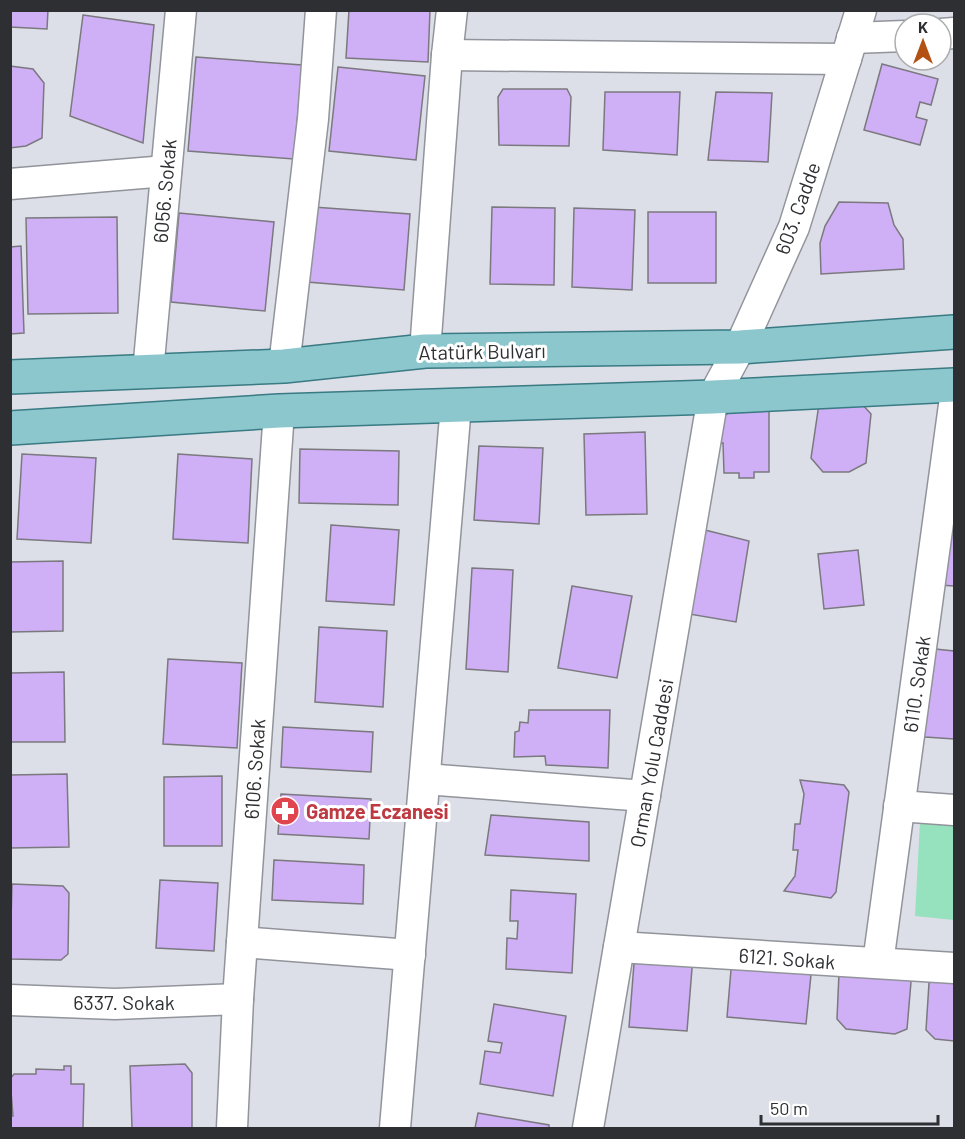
<svg xmlns="http://www.w3.org/2000/svg" width="965" height="1139" viewBox="0 0 965 1139" font-family="Barlow,sans-serif">
  <rect width="100%" height="100%" fill="#dcdfe7"/>
  <polygon fill="#96e1be" points="920,822 954,824 954,920 915,916"/>
  <g fill="#cfaff5" stroke="#7b797f" stroke-width="1.5">
    <polygon points="10,10 48,10 47,29 10,27"/>
    <polygon points="349,10 430,10 428,62 346,58"/>
    <polygon points="83,15 154,25 143,143 70,116"/>
    <polygon points="196,57 302,65 294,159 188,151"/>
    <polygon points="882,64 938,79 931,105 920,102 916,117 927,120 920,145 864,130"/>
    <polygon points="10,66 33,69 44,83 42,138 26,146 10,148"/>
    <polygon points="338,67 425,76 416,160 329,151"/>
    <polygon points="503,89 567,89 571,97 569,146 499,145 498,97"/>
    <polygon points="605,92 680,92 677,155 603,150"/>
    <polygon points="716,92 772,93 768,162 708,160"/>
    <polygon points="839,202 888,203 894,225 903,239 904,269 821,274 820,243 825,226"/>
    <polygon points="313,207 410,214 404,290 307,282"/>
    <polygon points="492,207 555,208 554,285 490,284"/>
    <polygon points="574,208 635,210 632,290 572,287"/>
    <rect x="648" y="212" width="68" height="71"/>
    <polygon points="179,213 274,222 265,311 171,302"/>
    <polygon points="117,217 118,313 28,314 26,218"/>
    <polygon points="21,246 24,333 10,334 10,247"/>
    <polygon points="819,404 862,404 871,414 866,463 849,472 823,472 811,458"/>
    <polygon points="769,408 769,472 754,472 754,478 739,478 739,473 724,473 723,443 718,444 717,422 732,410"/>
    <polygon points="645,432 647,514 586,515 584,434"/>
    <polygon points="479,446 543,448 539,524 474,520"/>
    <polygon points="300,449 399,451 398,505 299,503"/>
    <polygon points="22,454 96,458 91,543 17,539"/>
    <polygon points="178,454 252,459 248,543 173,539"/>
    <polygon points="331,525 399,530 394,605 326,601"/>
    <polygon points="941,526 954,526 954,586 939,585"/>
    <polygon points="705,530 749,541 736,622 689,614"/>
    <polygon points="858,550 864,605 824,609 818,554"/>
    <polygon points="63,561 63,631 10,632 10,562"/>
    <polygon points="472,568 513,570 508,672 466,669"/>
    <polygon points="572,586 632,596 617,678 558,668"/>
    <polygon points="319,627 387,631 383,707 315,702"/>
    <polygon points="935,649 954,651 954,739 925,737 919,732"/>
    <polygon points="168,659 242,663 237,748 163,744"/>
    <polygon points="64,672 65,742 10,742 10,673"/>
    <polygon points="529,710 610,710 608,768 546,765 545,756 514,757 515,732 519,731 520,722 528,723"/>
    <polygon points="283,727 373,732 371,772 281,767"/>
    <polygon points="67,774 69,847 10,848 10,775"/>
    <polygon points="222,776 222,846 164,846 164,777"/>
    <polygon points="800,780 844,785 849,792 836,892 831,898 784,891 795,876 798,850 793,850 795,824 800,824 804,794"/>
    <polygon points="281,794 371,799 369,839 278,834"/>
    <polygon points="491,815 589,822 589,861 485,855"/>
    <polygon points="274,860 364,865 363,904 272,900"/>
    <polygon points="160,880 218,883 214,951 156,948"/>
    <polygon points="12,884 63,886 69,893 68,954 61,960 10,959"/>
    <polygon points="511,890 576,894 572,973 506,969 507,938 517,939 518,921 510,921"/>
    <polygon points="635,951 693,956 687,1031 629,1027"/>
    <polygon points="732,958 812,965 806,1024 727,1017"/>
    <polygon points="839,973 906,973 911,982 907,1029 895,1034 846,1029 837,1019"/>
    <polygon points="938,979 954,980 954,1041 935,1039 926,1030 929,983"/>
    <polygon points="494,1004 566,1016 553,1096 480,1084 485,1051 500,1053 502,1043 488,1041"/>
    <polygon points="185,1064 192,1073 192,1128 132,1128 130,1066"/>
    <polygon points="64,1066 71,1066 71,1084 84,1084 83,1128 10,1128 10,1116 13,1116 10,1079 14,1074 36,1074 36,1069 64,1070"/>
    <polygon points="478,1113 549,1125 549,1128 475,1128"/>
  </g>
  <g fill="none" stroke-linecap="round" stroke-linejoin="round">
    <g stroke="#91949b" stroke-width="33">
      <g id="minor">
        <polyline points="941,34 954,33"/>
        <polyline points="852,38 905,36"/>
        <polyline points="447,55 846,59"/>
        <polyline points="10,184 166,171"/>
        <polyline points="425,351 447,55 452,10"/>
        <polyline points="284,366 313,119 321,10"/>
        <polyline points="148,372 181,10"/>
        <polyline points="425,779 645,796"/>
        <polyline points="899,806 954,810"/>
        <polyline points="242,942 410,955"/>
        <polyline points="619,947 954,968"/>
        <polyline points="878,963 954,405"/>
        <polyline points="10,1000 115,1004 238,999"/>
        <polyline points="232,1128 238,999 279,411"/>
        <polyline points="395,1128 456,405"/>
        <polyline points="588,1128 713,397 740,347 794,227 861,10"/>
      </g>
    </g>
    <g stroke="#397a83" stroke-width="36">
      <g id="major">
        <polyline points="10,377 284,366 425,351 740,347 954,332"/>
        <polyline points="10,428 279,411 713,397 954,385"/>
      </g>
    </g>
    <use href="#minor" stroke="#fff" stroke-width="30"/>
    <use href="#major" stroke="#8cc7ce" stroke-width="33"/>
  </g>
  <defs>
    <g id="pharmacy-disc" transform="scale(1.5)"><circle r="9.5" fill="#e0444e" stroke="#fff"/><path d="M-2-6h4v4h4v4h-4v4h-4v-4h-4v-4h4Z" fill="#fff"/></g>
  </defs>
  <g fill-rule="evenodd">
    <use href="#pharmacy-disc" x="285" y="811"/>
  </g>
  <g text-anchor="middle" dominant-baseline="central" stroke-width="6" stroke-linejoin="round" paint-order="stroke">
    <g font-size="20" fill="#2e2f32" stroke="#fff">
      <text transform="translate(164 191) rotate(-85)">6056. Sokak</text>
      <text transform="translate(797 208) rotate(-70)">603. Cadde</text>
      <text transform="translate(482 351) rotate(-1)">Atatürk Bulvarı</text>
      <text transform="translate(916 684) rotate(-82)">6110. Sokak</text>
      <text transform="translate(651 763) rotate(-80)">Orman Yolu Caddesi</text>
      <text transform="translate(254 769) rotate(-86)">6106. Sokak</text>
      <text transform="translate(787 958) rotate(4)">6121. Sokak</text>
      <text x="124" y="1002">6337. Sokak</text>
    </g>
    <g font-size="20" font-weight="bold" fill="#be3a42" stroke="#fff" text-anchor="start">
      <text x="306" y="811">Gamze Eczanesi</text>
    </g>
  </g>
  <rect width="965" height="1139" fill="none" stroke="#2e2f32" stroke-width="24"/>
  <g transform="translate(923 42)"><circle r="28" fill="#ffffff" stroke="#abacad" stroke-width="1.5"/>
  <path d="M0-4.5L10 22L0 15L-10 22Z" fill="#b35114"/>
  <text y="-9" font-size="16" font-weight="bold" text-anchor="middle" fill="#2e2f32">K</text>
  </g>
  <path d="M761 1115v9h177v-9" fill="none" stroke="#2e2f32" stroke-width="3"/>
  <text x="770" y="1115" font-size="18" fill="#2e2f32" stroke="#ffffff" stroke-width="4.5" paint-order="stroke">50 m</text>
</svg>
